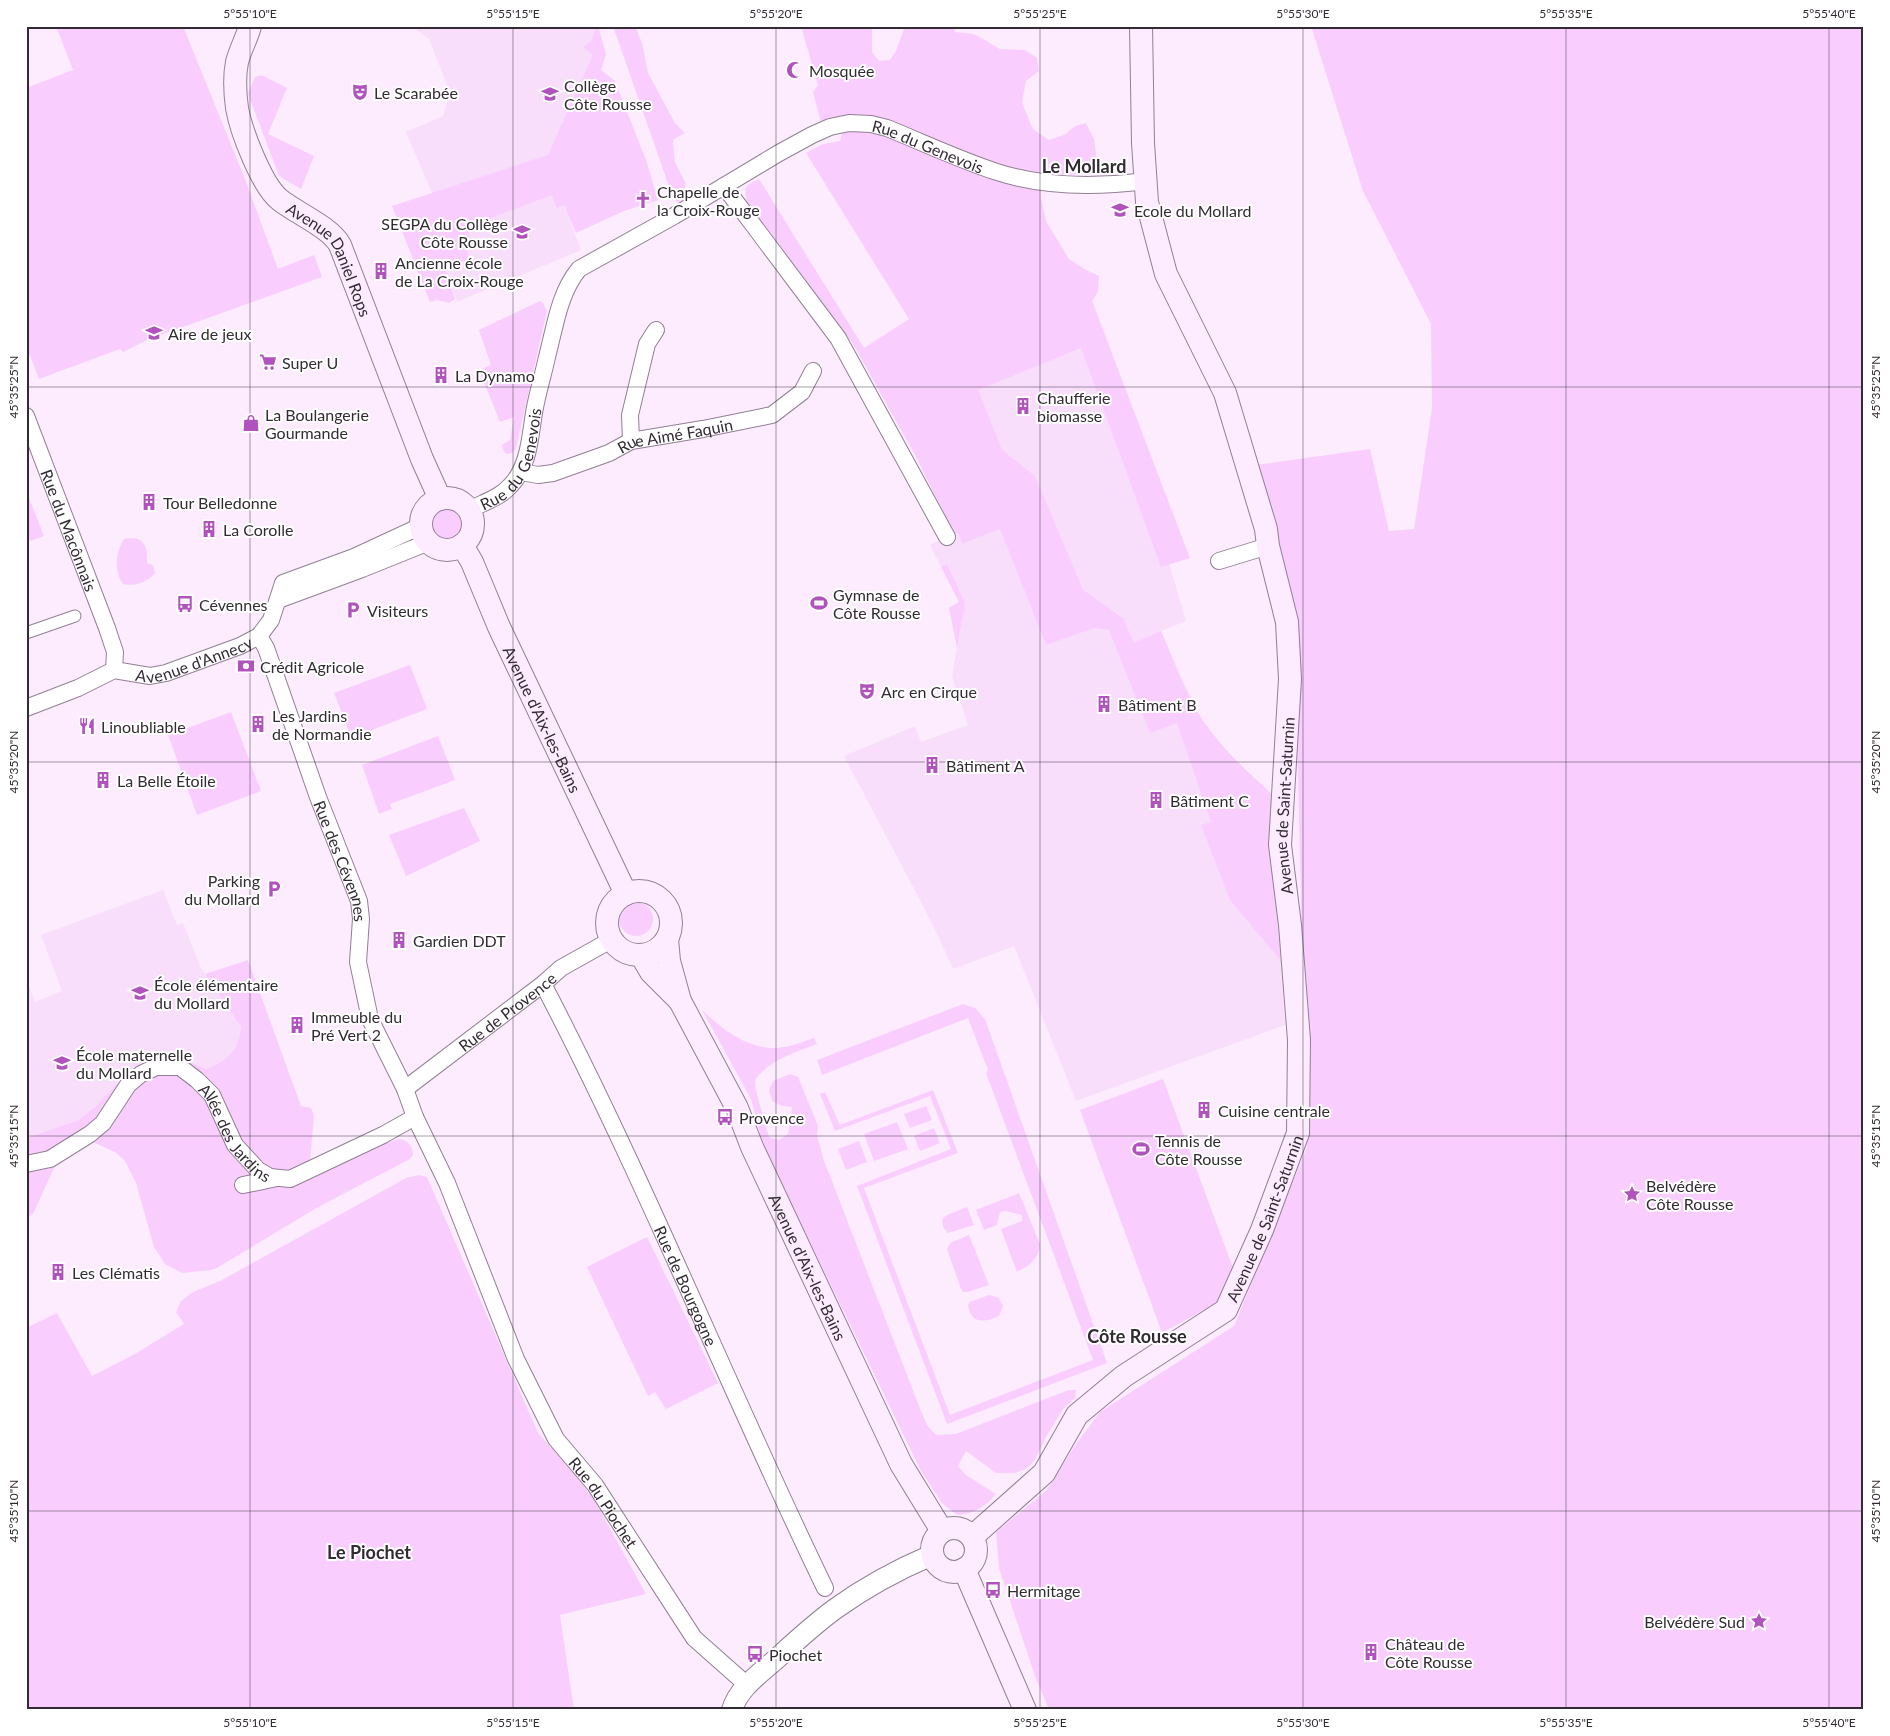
<svg xmlns="http://www.w3.org/2000/svg" width="1890" height="1736" viewBox="0 0 1890 1736" font-family="Lato,sans-serif">
  <rect width="100%" height="100%" fill="#fcecfe"/>
  <g fill="#f8defb">
    <polygon points="411,26 598,26 606,54 601,70 615,81 564,205 581,250 457,302 445,268 432,193 406,132 443,116 450,92 429,39"/>
    <polygon points="1093,302 1189,557 1169,563 1186,621 1161,631 1185,685 1203,722 1235,761 1273,795 1272,864 1279,931 1285,1025 1076,1101 1014,946 953,969 933,925 844,756 915,726 921,742 968,725 952,676 957,647 949,608 959,602 930,545 957,532 962,544 1000,529 1046,645 1095,628 1109,630 1123,618 1116,612 1065,628 935,358 1064,309"/>
    <polygon points="163,890 177,925 183,923 201,968 241,1027 239,1039 232,1055 220,1064 206,1069 121,1080 95,1107 78,1120 28,1137 26,1131 26,980 35,1002 62,991 41,935"/>
  </g>
  <g fill="#f9cefe">
    <polygon points="56,26 183,26 245,179 278,269 314,255 322,277 147,340 123,352 120,349 39,379 26,346 26,88 73,70"/>
    <polygon points="596,26 598,26 606,54 601,70 615,81 646,160 658,200 624,211 576,233 564,205 557,208 552,195 467,227 472,243 465,246 470,259 445,268 455,299 449,303 437,300 430,302 392,206 548,155 593,55 583,47 591,41"/>
    <polygon points="613,26 635,26 642,43 648,73 675,123 685,133 673,140 675,162 685,182 686,196 683,200 677,202 672,195"/>
    <path d="M801,26H872V52L879,61L890,60L896,51L905,26H954L955,32L974,34L1000,49L1025,50L1037,58L1039,71L1026,81L1022,103L1033,129L1049,140L1064,135L1075,126L1086,123L1094,139L1097,162L1090,173L1066,175L1040,172L1041,198L1046,221L1069,259L1086,270L1099,276L1098,291L1092,302L1190,558L1161,567L1081,348L978,390L1002,450L1035,476L1083,590L1123,618L1134,643L1161,631C1174,661 1185,695 1204,722C1223,750 1248,772 1273,795L1272,864L1281,961L1230,900L1201,825L1211,822L1177,723L1150,733L1109,630L1095,628L1046,645L1000,529L962,544L958,533L954,534L916,457L853,344L746,200L745,189L749,184L759,179L864,348L909,319L806,153L823,144L840,141L843,128L821,123L813,92L818,85Z"/>
    <polygon points="1311,26 1864,26 1864,1710 1049,1710 1035,1676 999,1568 996,1532 1046,1491 1074,1447 1100,1412 1234,1326 1307,1147 1294,609 1256,465 1370,449 1389,531 1414,529 1432,408 1431,324 1363,191"/>
    <polygon points="261,75 287,88 268,134 314,156 301,189 279,176 248,94 255,77"/>
    <polygon points="540,301 543,303 547,311 516,448 512,453 506,454 503,450 502,445 510,440 514,417 500,422 479,370 491,365 479,330"/>
    <polygon points="26,490 44,536 30,541 26,531"/>
    <circle cx="446" cy="523" r="19"/>
    <path d="M131,538C146,538 148,550 147,563L153,565L155,573C148,582 134,587 123,584C114,571 115,553 124,539Z"/>
    <polygon points="947,564 965,603 957,647 949,608 959,602 941,567"/>
    <polygon points="410,665 427,709 364,733 365,737 353,742 334,693"/>
    <polygon points="231,712 261,791 197,815 168,735"/>
    <polygon points="438,736 455,780 390,804 392,809 379,814 362,765"/>
    <polygon points="464,808 480,841 406,876 389,835"/>
    <circle cx="636" cy="919" r="17"/>
    <path d="M248,960L301,1106L311,1108L314,1115L310,1162L400,1139C408,1141 413,1146 413,1155L410,1159L318,1207L217,1268L211,1270L182,1273L165,1264L154,1247L136,1183L125,1161L115,1152L88,1140L58,1159L33,1214L26,1219V1131L29,1137L78,1120L95,1107L121,1080L146,1066L163,1060L182,1059L206,1069C229,1060 238,1052 241,1027L205,974Z"/>
    <polygon points="963,1004 975,1008 985,1019 1107,1363 947,1424 857,1186 951,1149 930,1096 835,1131 820,1094 825,1092 840,1125 933,1090 958,1153 864,1188 950,1415 1093,1360 986,1073 988,1070 968,1018 822,1075 817,1060"/>
    <path d="M702,1010C724,1031 752,1053 784,1047C794,1046 804,1041 814,1038L817,1044C794,1053 769,1060 755,1080L756,1091L769,1137L779,1140L788,1134L792,1107L782,1106L772,1101L769,1090L773,1081L790,1074L798,1077L818,1126L817,1135L823,1158L921,1411L927,1425L936,1435L956,1434L1053,1396L1069,1390H1076L1075,1398L1063,1409L1047,1435L1035,1460L1026,1469L1015,1473H996L966,1451L958,1466L966,1475L996,1494C985,1507 974,1514 957,1515L942,1503L921,1471L763,1145L751,1099Z"/>
    <polygon points="1163,1079 1236,1276 1224,1299 1162,1333 1080,1110"/>
    <polygon points="926,1106 932,1120 910,1128 904,1114"/>
    <polygon points="897,1122 908,1149 874,1161 864,1134"/>
    <polygon points="934,1128 940,1143 920,1151 914,1136"/>
    <polygon points="859,1141 867,1162 846,1170 838,1149"/>
    <polygon points="419,1175 427,1177 538,1433 572,1470 596,1503 646,1594 560,1615 574,1710 26,1710 26,1328 57,1313 92,1376 135,1354 184,1324 176,1312 181,1301 193,1292 220,1281 406,1178"/>
    <path d="M1019,1193L1040,1244C1040,1258 1029,1266 1017,1272L1001,1229L1022,1221V1215L1005,1211L1000,1212L997,1225L984,1230L976,1210Z"/>
    <polygon points="967,1207 974,1225 948,1233 943,1227 942,1219 947,1215"/>
    <polygon points="969,1235 989,1285 968,1292 963,1292 961,1289 947,1249 950,1243"/>
    <polygon points="647,1237 718,1383 666,1409 655,1392 648,1396 587,1267"/>
    <path d="M989,1295L999,1298L1003,1306L999,1316C985,1322 971,1325 968,1305L970,1302Z"/>
  </g>
  <g fill="none" stroke-linecap="round" stroke-linejoin="round">
    <g stroke="#927f94" stroke-width="13">
      <polyline id="pedestrian" points="26,633 75,616"/>
    </g>
    <g stroke="#927f94" stroke-width="18">
      <g id="minor">
        <polyline points="724,186 838,338 947,537"/>
        <path id="s1" d="M26,416L107,628L115,652L114,670"/>
        <polyline points="631,441 630,415 647,344 656,330"/>
        <path id="s2" d="M521,472L538,475L553,473L609,453L631,441L703,429L772,415L802,392L813,371"/>
        <path id="s3" d="M469,510C484,502 500,498 511,485C529,466 530,437 534,413C537,394 543,376 547,357C555,327 559,293 579,269L674,216L779,153L812,135L830,127L849,123L871,124L887,128C924,143 960,160 997,172C1043,187 1098,187 1145,181"/>
        <polyline points="1219,561 1268,546"/>
        <polyline points="278,600 362,569 429,542"/>
        <path id="s4" d="M259,636L266,648L318,797L359,901L361,919L358,962L370,1019L405,1089L415,1117L447,1183L516,1359L556,1439L595,1485L694,1638L747,1685"/>
        <path id="s5" d="M26,708L78,688L114,670L150,676L166,673L240,646L259,636L271,620L283,583L354,557L421,526"/>
        <path id="s6" d="M543,984C646,1181 728,1388 825,1588"/>
        <path id="s7" d="M405,1089L543,984L561,968L611,940"/>
        <path id="s8" d="M26,1164L50,1159L90,1134L103,1123L128,1085L141,1074L156,1067H180L197,1080L212,1095L235,1145L258,1170L270,1177L290,1179L383,1135L415,1117"/>
        <polyline points="243,1185 277,1178"/>
      </g>
    </g>
    <g stroke="#927f94" stroke-width="22">
      <path id="tertiary" d="M732,1710C738,1689 758,1675 774,1661C794,1643 813,1625 835,1609C864,1588 899,1569 932,1555"/>
    </g>
    <g stroke="#927f94" stroke-width="24">
      <g id="secondary">
        <path id="s9" d="M250,26C247,38 240,50 237,62C234,77 235,93 237,108C241,131 262,186 280,200C298,214 330,227 340,245L422,459L440,499"/>
        <circle cx="447" cy="524" r="26"/>
        <path id="s10" d="M462,545L472,562L499,627L626,894"/>
        <circle cx="639" cy="923" r="32"/>
        <path id="s11" d="M667,939L669,961L680,1001L737,1108L752,1147L901,1464L942,1531"/>
        <polyline points="641,955 651,972 679,1000"/>
        <circle cx="954" cy="1550" r="22"/>
        <path id="s12" d="M972,1537L1044,1473L1077,1415L1124,1376L1226,1310L1262,1230L1298,1133L1299,1040L1290,925L1280,845L1290,679L1287,622L1268,546L1266,529L1225,393L1166,274L1147,202L1143,143L1141,26"/>
        <polyline points="964,1569 1025,1710"/>
      </g>
    </g>
    <use href="#pedestrian" stroke="#fff" stroke-width="11"/>
    <use href="#minor" stroke="#fff" stroke-width="16"/>
    <use href="#tertiary" stroke="#fff" stroke-width="20"/>
    <use href="#secondary" stroke="#fdebff" stroke-width="22"/>
  </g>
  <path fill="none" stroke="#332b33" stroke-width="1" stroke-opacity="0.45" d="M250,26V1710M513,26V1710M776,26V1710M1040,26V1710M1303,26V1710M1566,26V1710M1829,26V1710M26,387H1864M26,762H1864M26,1136H1864M26,1511H1864"/>
  <defs>
    <g id="mosque-bare" transform="scale(1.35)"><path d="M3.5-4.9A6 6 0 1 0 3.5 4.9A5 5 0 1 1 3.5-4.9Z" fill="#b153bd" stroke="#fff" stroke-width="2.5" paint-order="stroke"/></g>
    <g id="theatre-bare" transform="scale(1.35)"><path d="M-5-5.5Q0-4 5-5.5V0Q5 5 0 6Q-5 5-5 0ZM-3.3-2.5H-1v1.5H-3.3ZM1-2.5H3.3v1.5H1ZM-2.8 1Q0 5.5 2.8 1Z" fill="#b153bd" stroke="#fff" stroke-width="2.5" paint-order="stroke"/></g>
    <g id="school-bare" transform="scale(1.35)"><path d="M0-5L7-2L0 1L-7-2ZM-4 1L0 2.5L4 1V4Q0 6-4 4Z" fill="#b153bd" stroke="#fff" stroke-width="2.5" paint-order="stroke"/></g>
    <g id="church-bare" transform="scale(1.35)"><path d="M-1.2-6h2.4v3.5h3.3v2.4h-3.3V6h-2.4V-.1h-3.3v-2.4h3.3Z" fill="#b153bd" stroke="#fff" stroke-width="2.5" paint-order="stroke"/></g>
    <g id="building-bare" transform="scale(1.35)"><path d="M-4-6H4V6H1V3H-1V6H-4ZM-2.5-4.3h1.7v1.8h-1.7ZM.8-4.3h1.7v1.8H.8ZM-2.5-1h1.7V.8h-1.7ZM.8-1h1.7V.8H.8Z" fill="#b153bd" stroke="#fff" stroke-width="2.5" paint-order="stroke"/></g>
    <g id="supermarket-bare" transform="scale(1.35)"><path d="M-6-5.5h2.5l.6 2H6L4.5 2H-2.5L-4.4-4H-6ZM-1.5 3.2a1.3 1.3 0 1 0 .1 0ZM3 3.2a1.3 1.3 0 1 0 .1 0Z" fill="#b153bd" stroke="#fff" stroke-width="2.5" paint-order="stroke"/></g>
    <g id="shop-bare" transform="scale(1.35)"><path d="M-5-2.5h2.3a2.7 3.5 0 0 1 5.4 0H5L5.5 6h-11ZM-1.5-2.5h3a1.5 2.3 0 0 0-3 0Z" fill="#b153bd" stroke="#fff" stroke-width="2.5" paint-order="stroke"/></g>
    <g id="stadium-bare" transform="scale(1.35)"><path d="M0-5a6.5 5 0 1 0 0 10a6.5 5 0 1 0 0-10ZM-3.5-1.8h7v3.6h-7Z" fill="#b153bd" stroke="#fff" stroke-width="2.5" paint-order="stroke"/></g>
    <g id="bus-bare" transform="scale(1.35)"><path d="M-5-6H5V4H4V6H2V4H-2V6H-4V4H-5ZM-3.5-4V0h7V-4ZM-3.5 1.2v1.5H-2V1.2ZM2 1.2v1.5H3.5V1.2Z" fill="#b153bd" stroke="#fff" stroke-width="2.5" paint-order="stroke"/></g>
    <g id="parking-bare" transform="scale(1.35)"><path d="M-3.5-5.5H1a3.5 3.5 0 0 1 0 7H-1V5.5H-3.5ZM-1-3.4V-.6H.8a1.4 1.4 0 0 0 0-2.8Z" fill="#b153bd" stroke="#fff" stroke-width="2.5" paint-order="stroke"/></g>
    <g id="bank-bare" transform="scale(1.35)"><path d="M-6-4H6V4H-6ZM0-2.3a2.3 2.3 0 1 0 0 4.6a2.3 2.3 0 1 0 0-4.6Z" fill="#b153bd" stroke="#fff" stroke-width="2.5" paint-order="stroke"/></g>
    <g id="restaurant-bare" transform="scale(1.35)"><path d="M-5-6h1v4h1v-4h1v4h1v-4h1v5L-1.5 .5V6h-2V.5L-5-1ZM5-6V6H3V1.5H1.5Q1.5-4 5-6Z" fill="#b153bd" stroke="#fff" stroke-width="2.5" paint-order="stroke"/></g>
    <g id="sight-bare" transform="scale(1.35)"><path d="M0-6L1.8-2.2L6-1.7L2.9 1.2L3.7 5.4L0 3.3L-3.7 5.4L-2.9 1.2L-6-1.7L-1.8-2.2Z" fill="#b153bd" stroke="#fff" stroke-width="2.5" paint-order="stroke"/></g>
  </defs>
  <g fill-rule="evenodd">
    <use href="#mosque-bare" x="795" y="70"/>
    <use href="#theatre-bare" x="360" y="92"/>
    <use href="#school-bare" x="550" y="94"/>
    <use href="#church-bare" x="643" y="200"/>
    <use href="#school-bare" x="1120" y="210"/>
    <use href="#school-bare" x="522" y="232"/>
    <use href="#building-bare" x="381" y="271"/>
    <use href="#school-bare" x="154" y="333"/>
    <use href="#supermarket-bare" x="268" y="362"/>
    <use href="#building-bare" x="441" y="375"/>
    <use href="#building-bare" x="1023" y="406"/>
    <use href="#shop-bare" x="251" y="423"/>
    <use href="#building-bare" x="149" y="502"/>
    <use href="#building-bare" x="209" y="529"/>
    <use href="#stadium-bare" x="819" y="603"/>
    <use href="#bus-bare" x="185" y="604"/>
    <use href="#parking-bare" x="353" y="610"/>
    <use href="#bank-bare" x="246" y="666"/>
    <use href="#theatre-bare" x="867" y="691"/>
    <use href="#building-bare" x="1104" y="704"/>
    <use href="#building-bare" x="258" y="724"/>
    <use href="#restaurant-bare" x="87" y="726"/>
    <use href="#building-bare" x="932" y="765"/>
    <use href="#building-bare" x="103" y="780"/>
    <use href="#building-bare" x="1156" y="800"/>
    <use href="#parking-bare" x="274" y="889"/>
    <use href="#building-bare" x="399" y="940"/>
    <use href="#school-bare" x="140" y="993"/>
    <use href="#building-bare" x="297" y="1025"/>
    <use href="#school-bare" x="62" y="1063"/>
    <use href="#building-bare" x="1204" y="1110"/>
    <use href="#bus-bare" x="725" y="1117"/>
    <use href="#stadium-bare" x="1141" y="1149"/>
    <use href="#sight-bare" x="1632" y="1194"/>
    <use href="#building-bare" x="58" y="1272"/>
    <use href="#bus-bare" x="993" y="1590"/>
    <use href="#sight-bare" x="1759" y="1621"/>
    <use href="#building-bare" x="1371" y="1652"/>
    <use href="#bus-bare" x="755" y="1654"/>
  </g>
  <g text-anchor="middle" dominant-baseline="central" stroke-width="4" stroke-linejoin="round" paint-order="stroke">
    <g font-size="16" fill="#332b33" stroke="#fff" text-anchor="start">
      <text x="809" y="70">Mosquée</text>
      <text x="564" y="85">Collège<tspan x="564" dy="18">Côte Rousse</tspan></text>
      <text x="374" y="92">Le Scarabée</text>
      <text x="657" y="191">Chapelle de<tspan x="657" dy="18">la Croix-Rouge</tspan></text>
      <text x="1134" y="210">Ecole du Mollard</text>
      <text x="508" y="223" text-anchor="end">SEGPA du Collège<tspan x="508" dy="18">Côte Rousse</tspan></text>
      <text x="395" y="262">Ancienne école<tspan x="395" dy="18">de La Croix-Rouge</tspan></text>
      <text x="168" y="333">Aire de jeux</text>
      <text x="282" y="362">Super U</text>
      <text x="455" y="375">La Dynamo</text>
      <text x="1037" y="397">Chaufferie<tspan x="1037" dy="18">biomasse</tspan></text>
      <text x="265" y="414">La Boulangerie<tspan x="265" dy="18">Gourmande</tspan></text>
      <text x="163" y="502">Tour Belledonne</text>
      <text x="223" y="529">La Corolle</text>
      <text x="833" y="594">Gymnase de<tspan x="833" dy="18">Côte Rousse</tspan></text>
      <text x="199" y="604">Cévennes</text>
      <text x="367" y="610">Visiteurs</text>
      <text x="260" y="666">Crédit Agricole</text>
      <text x="881" y="691">Arc en Cirque</text>
      <text x="1118" y="704">Bâtiment B</text>
      <text x="272" y="715">Les Jardins<tspan x="272" dy="18">de Normandie</tspan></text>
      <text x="101" y="726">Linoubliable</text>
      <text x="946" y="765">Bâtiment A</text>
      <text x="117" y="780">La Belle Étoile</text>
      <text x="1170" y="800">Bâtiment C</text>
      <text x="260" y="880" text-anchor="end">Parking<tspan x="260" dy="18">du Mollard</tspan></text>
      <text x="413" y="940">Gardien DDT</text>
      <text x="154" y="984">École élémentaire<tspan x="154" dy="18">du Mollard</tspan></text>
      <text x="311" y="1016">Immeuble du<tspan x="311" dy="18">Pré Vert 2</tspan></text>
      <text x="76" y="1054">École maternelle<tspan x="76" dy="18">du Mollard</tspan></text>
      <text x="1218" y="1110">Cuisine centrale</text>
      <text x="739" y="1117">Provence</text>
      <text x="1155" y="1140">Tennis de<tspan x="1155" dy="18">Côte Rousse</tspan></text>
      <text x="1646" y="1185">Belvédère<tspan x="1646" dy="18">Côte Rousse</tspan></text>
      <text x="72" y="1272">Les Clématis</text>
      <text x="1007" y="1590">Hermitage</text>
      <text x="1745" y="1621" text-anchor="end">Belvédère Sud</text>
      <text x="1385" y="1643">Château de<tspan x="1385" dy="18">Côte Rousse</tspan></text>
      <text x="769" y="1654">Piochet</text>
    </g>
    <g font-size="16" fill="#332b33" stroke="#fff">
      <text stroke="none"><textPath href="#s3" startOffset="669">Rue du Genevois</textPath></text>
      <text stroke="none"><textPath href="#s9" startOffset="268">Avenue Daniel Rops</textPath></text>
      <text stroke="none"><textPath href="#s2" startOffset="161">Rue Aimé Faquin</textPath></text>
      <text stroke="none"><textPath href="#s3" startOffset="72">Rue du Genevois</textPath></text>
      <text stroke="none"><textPath href="#s1" startOffset="122">Rue du Macônnais</textPath></text>
      <text stroke="none"><textPath href="#s5" startOffset="179">Avenue d'Annecy</textPath></text>
      <text stroke="none"><textPath href="#s10" startOffset="192">Avenue d'Aix-les-Bains</textPath></text>
      <text stroke="none"><textPath href="#s12" startOffset="865">Avenue de Saint-Saturnin</textPath></text>
      <text stroke="none"><textPath href="#s4" startOffset="240">Rue des Cévennes</textPath></text>
      <text stroke="none"><textPath href="#s7" startOffset="128">Rue de Provence</textPath></text>
      <text stroke="none"><textPath href="#s8" startOffset="279">Allée des Jardins</textPath></text>
      <text stroke="none"><textPath href="#s12" startOffset="445">Avenue de Saint-Saturnin</textPath></text>
      <text stroke="none"><textPath href="#s11" startOffset="359">Avenue d'Aix-les-Bains</textPath></text>
      <text stroke="none"><textPath href="#s6" startOffset="334">Rue de Bourgogne</textPath></text>
      <text stroke="none"><textPath href="#s4" startOffset="942">Rue du Piochet</textPath></text>
    </g>
    <g font-size="18" font-weight="bold" fill="#332b33" stroke="#fff">
      <text x="1084" y="166">Le Mollard</text>
      <text x="1137" y="1336">Côte Rousse</text>
      <text x="369" y="1552">Le Piochet</text>
    </g>
  </g>
  <rect width="1890" height="1736" fill="none" stroke="#ffffff" stroke-width="55"/>
  <rect x="28" y="28" width="1834" height="1680" fill="none" stroke="#332b33" stroke-width="2"/>
  <g font-size="12" text-anchor="middle" fill="#332b33">
    <text x="250" y="18">5°55'10"E</text>
    <text x="513" y="18">5°55'15"E</text>
    <text x="776" y="18">5°55'20"E</text>
    <text x="1040" y="18">5°55'25"E</text>
    <text x="1303" y="18">5°55'30"E</text>
    <text x="1566" y="18">5°55'35"E</text>
    <text x="1829" y="18">5°55'40"E</text>
    <text transform="translate(14 387) rotate(-90)" y="4">45°35'25"N</text>
    <text transform="translate(1876 387) rotate(-90)" y="4">45°35'25"N</text>
    <text transform="translate(14 762) rotate(-90)" y="4">45°35'20"N</text>
    <text transform="translate(1876 762) rotate(-90)" y="4">45°35'20"N</text>
    <text transform="translate(14 1136) rotate(-90)" y="4">45°35'15"N</text>
    <text transform="translate(1876 1136) rotate(-90)" y="4">45°35'15"N</text>
    <text transform="translate(14 1511) rotate(-90)" y="4">45°35'10"N</text>
    <text transform="translate(1876 1511) rotate(-90)" y="4">45°35'10"N</text>
    <text x="250" y="1727">5°55'10"E</text>
    <text x="513" y="1727">5°55'15"E</text>
    <text x="776" y="1727">5°55'20"E</text>
    <text x="1040" y="1727">5°55'25"E</text>
    <text x="1303" y="1727">5°55'30"E</text>
    <text x="1566" y="1727">5°55'35"E</text>
    <text x="1829" y="1727">5°55'40"E</text>
  </g>
</svg>
